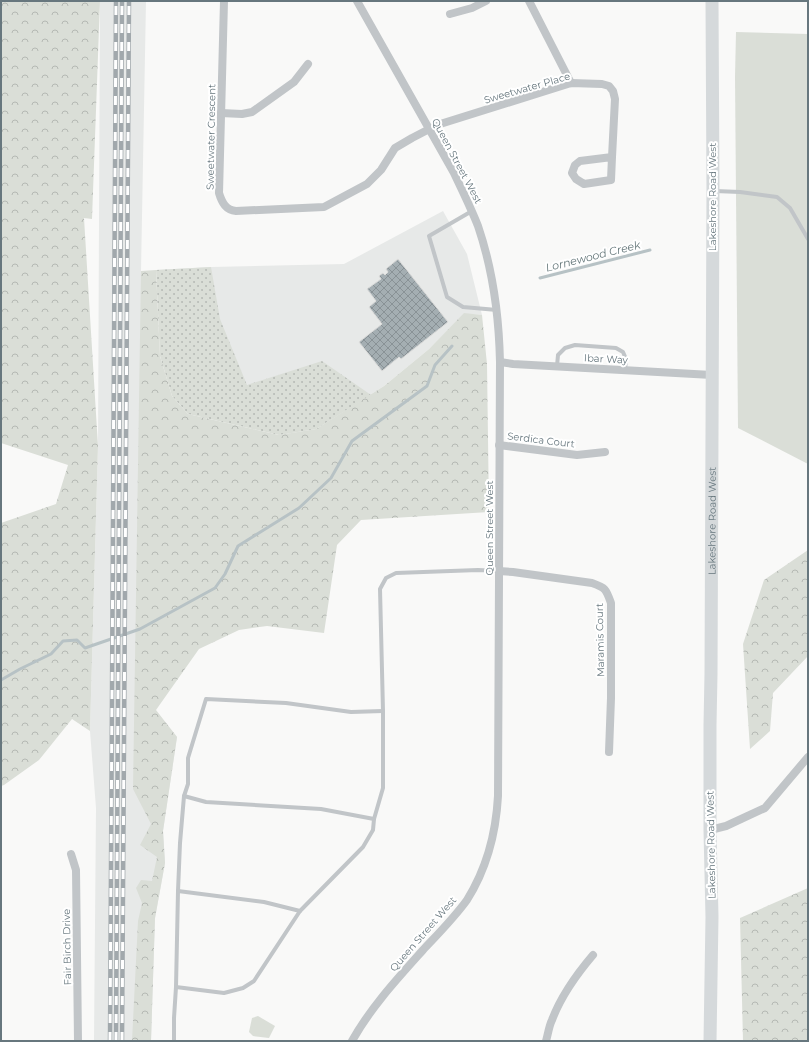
<svg xmlns="http://www.w3.org/2000/svg" width="809" height="1042" viewBox="0 0 809 1042" font-family="Montserrat,sans-serif">
  <defs>
    <pattern id="grass-dots" width="8" height="8" patternUnits="userSpaceOnUse"><rect width="8" height="8" fill="#daded7"/><path d="M2 2h.1M6 6h.1" fill="none" stroke="#b5b9b4" stroke-width="1.8" stroke-linecap="round"/></pattern>
    <pattern id="forest-crowns" width="20" height="18" patternUnits="userSpaceOnUse"><rect width="20" height="18" fill="#daded7"/><path d="M2 6a3 3 0 1 1 6 0M12 15a3 3 0 1 1 6 0" fill="none" stroke="#b5b9b4"/></pattern>
    <pattern id="building-cross-hatch" width="8" height="8" patternUnits="userSpaceOnUse"><rect width="8" height="8" fill="#a4aeb2"/><path d="M0 0l8 8M0 8l8-8" fill="none" stroke="#899296"/></pattern>
  </defs>
  <rect width="100%" height="100%" fill="#f9f9f8"/>
  <g fill="#e7e9e8">
    <polygon points="100,1 146,1 141,271 143,518 156,711 177,737 163,831 165,863 155,918 151,1041 94,1041 96,808 90,731 98,446"/>
    <polygon points="443,211 467,254 482,315 464,314 429,349 384,386 316,429 279,435 156,270 211,267 344,264"/>
  </g>
  <polygon fill="url(#grass-dots)" points="211,267 220,319 247,385 322,361 371,395 316,429 279,435 188,414 172,396 160,356 156,270"/>
  <g fill="url(#forest-crowns)">
    <polygon points="1,1 100,1 92,219 84,218 98,446 90,731 72,719 39,760 4,785 1,786 1,523 56,504 68,465 1,443"/>
    <polygon points="156,270 160,356 172,396 188,414 279,435 316,429 384,386 429,349 464,313 482,315 487,364 489,512 361,520 337,545 324,633 267,626 239,630 199,649 156,710 177,737 163,831 165,863 155,918 151,1041 132,1041 138,921 142,903 136,888 141,880 152,881 157,857 140,845 151,824 133,789 141,271"/>
    <polygon points="808,550 808,656 773,693 770,731 750,749 743,644 764,580"/>
    <polygon points="808,888 808,1041 743,1041 740,918"/>
  </g>
  <g fill="#daded7">
    <polygon points="736,32 808,34 808,464 738,428 735,77"/>
    <polygon points="258,1016 275,1026 269,1038 253,1036 249,1032 252,1018"/>
  </g>
  <g fill="none" stroke-linecap="round" stroke-linejoin="round">
    <g stroke="#b7c2c5" stroke-width="3">
      <polyline points="540,278 650,250"/>
      <polyline points="1,680 20,669 51,654 63,641 77,640 85,648 140,629 215,588 225,574 238,546 299,508 331,478 352,441 427,386 435,365 452,346"/>
    </g>
  </g>
  <polygon fill="url(#building-cross-hatch)" stroke="#dbdbda" points="398,259 448,322 401,359 399,357 382,371 359,342 382,324 369,307 376,301 367,289 381,279 379,276 383,273 385,275 388,272 386,269"/>
  <g fill="none" stroke-linecap="round" stroke-linejoin="round">
    <g stroke="#c1c5c8" stroke-width="4">
      <polyline points="715,191 740,192 777,197 790,208 808,239"/>
      <polyline points="472,211 429,236 447,297 463,307 497,310"/>
      <polyline points="557,366 558,355 565,348 575,345 616,348 623,352 626,359 625,370"/>
      <polyline points="184,796 206,802 321,809 374,819"/>
      <polyline points="178,891 264,902 300,911"/>
      <polyline points="176,987 224,993 243,988 254,981 300,911 363,847 373,830 374,819 383,788 383,711 380,589 386,578 396,573 478,570 499,571"/>
      <polyline points="174,1041 174,1018 176,987 178,891 180,843 184,796 188,784 188,758 206,699 286,703 351,712 383,711"/>
    </g>
    <g stroke="#c1c5c8" stroke-width="8">
      <path d="M224,1L219,193C222,203 226,210 236,211L324,207L367,184L381,170L395,148L412,138L437,125L571,83L602,84L609,86L613,91L615,99L612,157L580,161L575,165L572,173L576,179L584,184L611,180L612,157"/>
      <polyline points="529,1 571,83"/>
      <polyline points="450,14 472,8 486,1"/>
      <polyline points="221,113 242,114 252,112 294,82 308,64"/>
      <polyline points="500,362 513,364 712,375"/>
      <polyline points="499,445 577,455 605,452"/>
      <path d="M499,571L513,572L592,583C606,588 606,589 611,603V698L609,752"/>
      <polyline points="710,830 726,826 765,808 808,757"/>
      <polyline points="71,854 76,870 78,1041"/>
      <path d="M352,1041C371,1007 397,979 423,950C438,934 454,918 467,900C487,868 496,833 498,796L500,362C499,316 493,270 478,226C471,208 462,190 454,173L357,1"/>
      <path d="M546,1041C548,1034 549,1026 552,1020C561,996 576,975 593,955"/>
    </g>
    <path stroke="#d5d9db" stroke-width="13" id="s1" d="M710,1041L712,917L710,830V725L711,674L713,191L712,1"/>
    <g stroke="#a1a8ac" stroke-width="4.5">
      <g id="rail">
        <polyline points="110,1041 116,1"/>
        <polyline points="116,1041 122,1"/>
        <polyline points="122,1041 129,1"/>
      </g>
    </g>
    <use href="#rail" stroke="#fff" stroke-width="3" stroke-dasharray="9" stroke-linecap="butt"/>
  </g>
  <g text-anchor="middle" dominant-baseline="central" stroke-width="4" stroke-linejoin="round" paint-order="stroke">
    <g font-size="10" fill="#67777e" stroke="#fff">
      <text transform="translate(527 88) rotate(-16)">Sweetwater Place</text>
      <text transform="translate(211 137) rotate(-89)">Sweetwater Crescent</text>
      <text transform="translate(457 161) rotate(62)">Queen Street West</text>
      <text transform="translate(712 197) rotate(-90)">Lakeshore Road West</text>
      <text transform="translate(606 359) rotate(3)">Ibar Way</text>
      <text transform="translate(541 440) rotate(7)">Serdica Court</text>
      <text stroke="none"><textPath href="#s1" startOffset="520">Lakeshore Road West</textPath></text>
      <text transform="translate(489 528) rotate(-90)">Queen Street West</text>
      <text transform="translate(600 640) rotate(-91)">Maramis Court</text>
      <text transform="translate(711 845) rotate(-91)">Lakeshore Road West</text>
      <text transform="translate(423 934) rotate(-49)">Queen Street West</text>
      <text transform="translate(67 947) rotate(-91)">Fair Birch Drive</text>
    </g>
    <g font-size="11" font-style="italic" fill="#637578" stroke="#fff">
      <text transform="translate(593 256) rotate(-14)">Lornewood Creek</text>
    </g>
  </g>
  <rect width="809" height="1042" fill="none" stroke="#67777e" stroke-width="4"/>
</svg>
